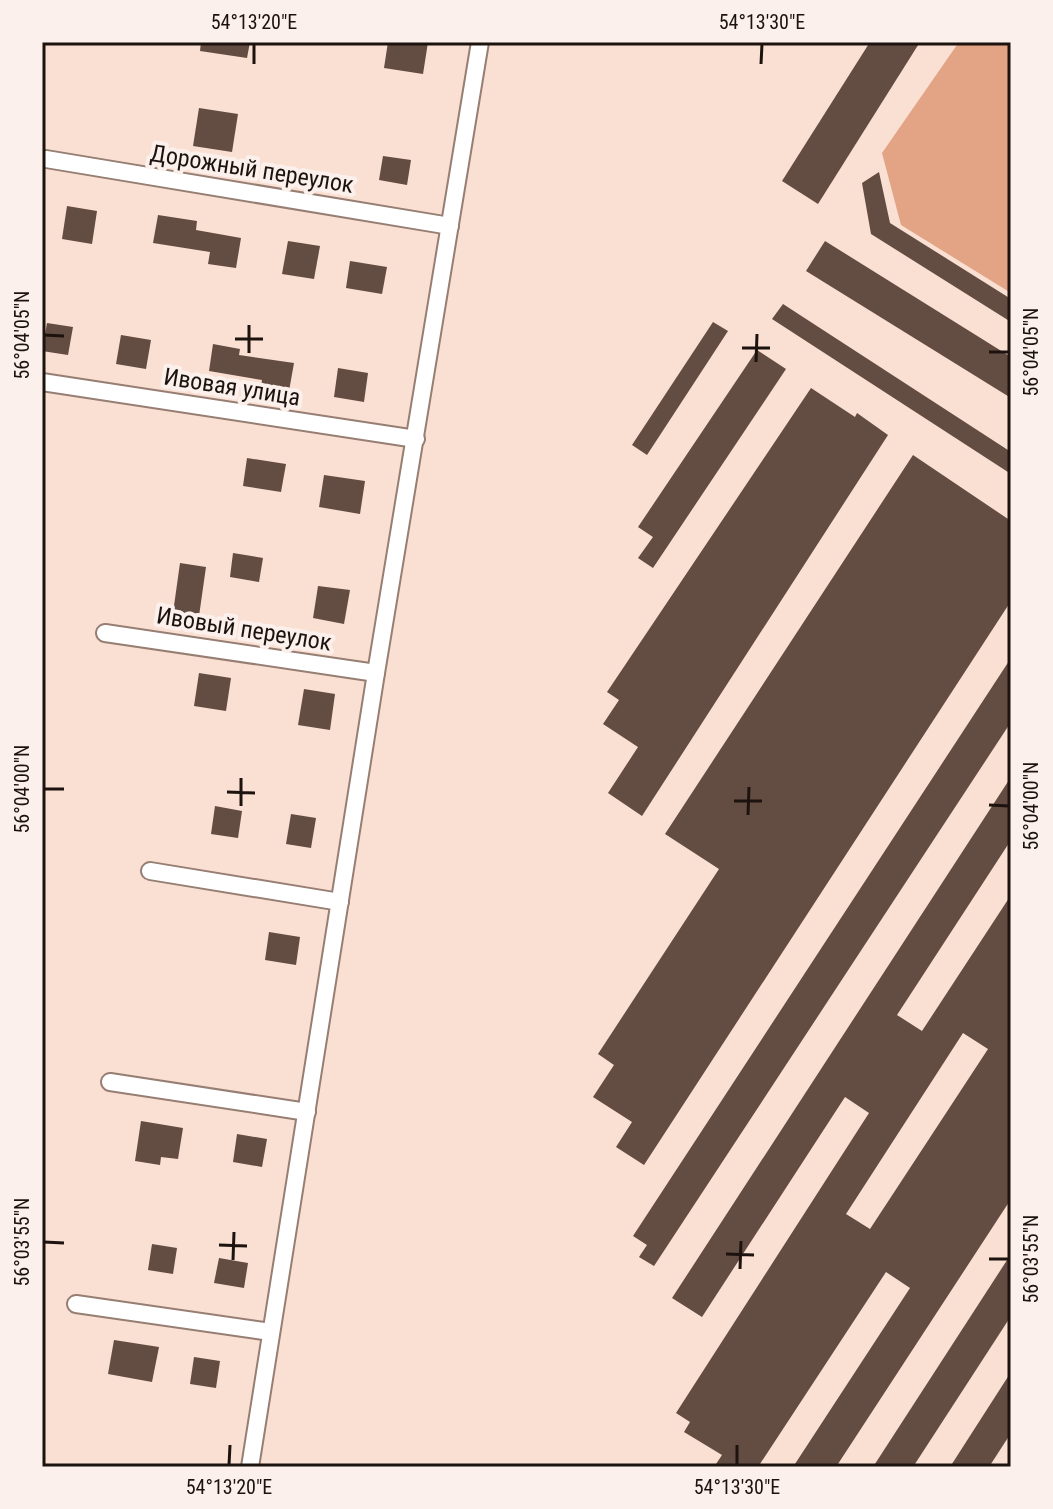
<svg xmlns="http://www.w3.org/2000/svg" width="1053" height="1509" viewBox="0 0 1053 1509" font-family="'Roboto Condensed',sans-serif">
  <rect width="100%" height="100%" fill="#fadfd3"/>
  <polygon fill="#e3a385" points="959,42 1011,42 1011,293 901,225 882,153"/>
  <g fill="#634c42" fill-rule="evenodd">
    <polygon points="201,42 250,42 247,58 200,51"/>
    <polygon points="388,42 428,42 423,74 384,68"/>
    <polygon points="870,42 920,42 818,204 782,181"/>
    <polygon points="199,108 238,114 232,152 193,146"/>
    <polygon points="383,156 411,160 407,185 379,180"/>
    <polygon points="879,172 890,223 1011,299 1011,322 871,234 862,183"/>
    <polygon points="67,206 97,211 92,244 62,239"/>
    <polygon points="158,215 197,221 196,230 241,238 236,268 208,264 210,252 153,243"/>
    <polygon points="288,241 320,246 314,279 282,274"/>
    <polygon points="825,241 1011,357 1011,398 806,271"/>
    <polygon points="350,261 387,267 382,294 346,288"/>
    <polygon points="783,304 1011,452 1011,474 772,319"/>
    <polygon points="713,322 728,331 647,455 632,445"/>
    <polygon points="47,323 73,327 68,355 42,351"/>
    <polygon points="121,335 151,340 146,369 116,364"/>
    <polygon points="213,344 240,349 239,355 294,363 289,391 261,386 262,380 209,371"/>
    <polygon points="757,350 786,369 653,568 638,558 653,537 638,527"/>
    <polygon points="338,368 368,373 364,402 334,397"/>
    <polygon points="811,388 855,417 857,413 888,435 642,816 608,793 638,747 603,724 619,700 607,692"/>
    <polygon points="913,455 1011,521 1011,601 644,1165 616,1147 632,1122 593,1097 614,1065 598,1054 719,869 665,834"/>
    <polygon points="247,458 286,464 281,492 243,486"/>
    <polygon points="324,475 365,481 360,514 319,507"/>
    <polygon points="233,553 263,558 259,582 230,577"/>
    <polygon points="180,563 206,567 199,616 173,613"/>
    <polygon points="318,586 350,590 344,624 313,618"/>
    <polygon points="1011,658 1011,722 654,1266 639,1257 647,1245 633,1236"/>
    <polygon points="199,673 231,678 226,711 194,706"/>
    <polygon points="304,689 335,694 330,730 298,725"/>
    <path d="M1011,777V840L897,1015L922,1031L1011,895V1199L836,1467H793L910,1288L886,1272L758,1467H714L722,1455L684,1432L690,1422L676,1413L869,1113L845,1097L702,1317L672,1298ZM963,1033L988,1049L870,1229L846,1214Z"/>
    <polygon points="215,806 242,811 238,838 211,834"/>
    <polygon points="291,814 316,818 311,848 286,844"/>
    <polygon points="269,932 300,937 296,965 265,960"/>
    <polygon points="141,1121 183,1128 178,1159 161,1157 160,1165 135,1161"/>
    <polygon points="237,1134 267,1139 262,1167 233,1162"/>
    <polygon points="152,1244 177,1248 173,1274 148,1270"/>
    <polygon points="1011,1254 1011,1316 913,1467 873,1467"/>
    <polygon points="219,1258 248,1263 244,1288 214,1283"/>
    <polygon points="114,1340 159,1347 152,1382 108,1374"/>
    <polygon points="194,1357 220,1361 216,1388 190,1384"/>
    <polygon points="1011,1372 1011,1433 989,1467 950,1467"/>
  </g>
  <g fill="none" stroke-linecap="round" stroke-linejoin="round">
    <g stroke="#967e73" stroke-width="20">
      <g id="street">
        <polyline points="46,159 450,226"/>
        <polyline points="42,382 416,439"/>
        <polyline points="105,633 376,673"/>
        <polyline points="150,871 340,902"/>
        <polyline points="110,1082 307,1112"/>
        <polyline points="76,1304 271,1332"/>
        <polyline points="250,1467 376,673 480,42"/>
      </g>
    </g>
    <use href="#street" stroke="#fff" stroke-width="16"/>
  </g>
  <path fill="none" stroke="#1c130f" stroke-width="3" d="M254,64V44M761,64L762,44M44,335L64,336M235,339H263M742,348H770M989,352H1009M249,353V325M756,362L757,334M44,789H64M227,792L255,793M734,801H762M989,805L1009,806M241,806V778M748,815L749,787M44,1242L64,1243M219,1245L247,1246M726,1254L754,1255M989,1259H1009M233,1260L234,1232M740,1269L741,1241M229,1465L230,1445M737,1465V1445"/>
  <g text-anchor="middle" dominant-baseline="central" stroke-width="8" stroke-linejoin="round" paint-order="stroke">
    <g font-size="24" fill="#1c130f" stroke="#fbf0eb">
      <text transform="translate(252 169) rotate(9)">Дорожный переулок</text>
      <text transform="translate(232 387) rotate(9)">Ивовая улица</text>
      <text transform="translate(244 629) rotate(9)">Ивовый переулок</text>
    </g>
  </g>
  <rect width="1053" height="1509" fill="none" stroke="#fbf0eb" stroke-width="88"/>
  <rect x="44" y="44" width="965" height="1421" fill="none" stroke="#1c130f" stroke-width="3"/>
  <g font-size="20" text-anchor="middle" fill="#1c130f">
    <text x="254" y="29">54°13'20"E</text>
    <text x="762" y="29">54°13'30"E</text>
    <text transform="translate(22 335) rotate(-90)" y="7">56°04'05"N</text>
    <text transform="translate(1031 352) rotate(-90)" y="7">56°04'05"N</text>
    <text transform="translate(22 789) rotate(-90)" y="7">56°04'00"N</text>
    <text transform="translate(1031 806) rotate(-90)" y="7">56°04'00"N</text>
    <text transform="translate(22 1242) rotate(-90)" y="7">56°03'55"N</text>
    <text transform="translate(1031 1259) rotate(-90)" y="7">56°03'55"N</text>
    <text x="229" y="1494">54°13'20"E</text>
    <text x="737" y="1494">54°13'30"E</text>
  </g>
</svg>
